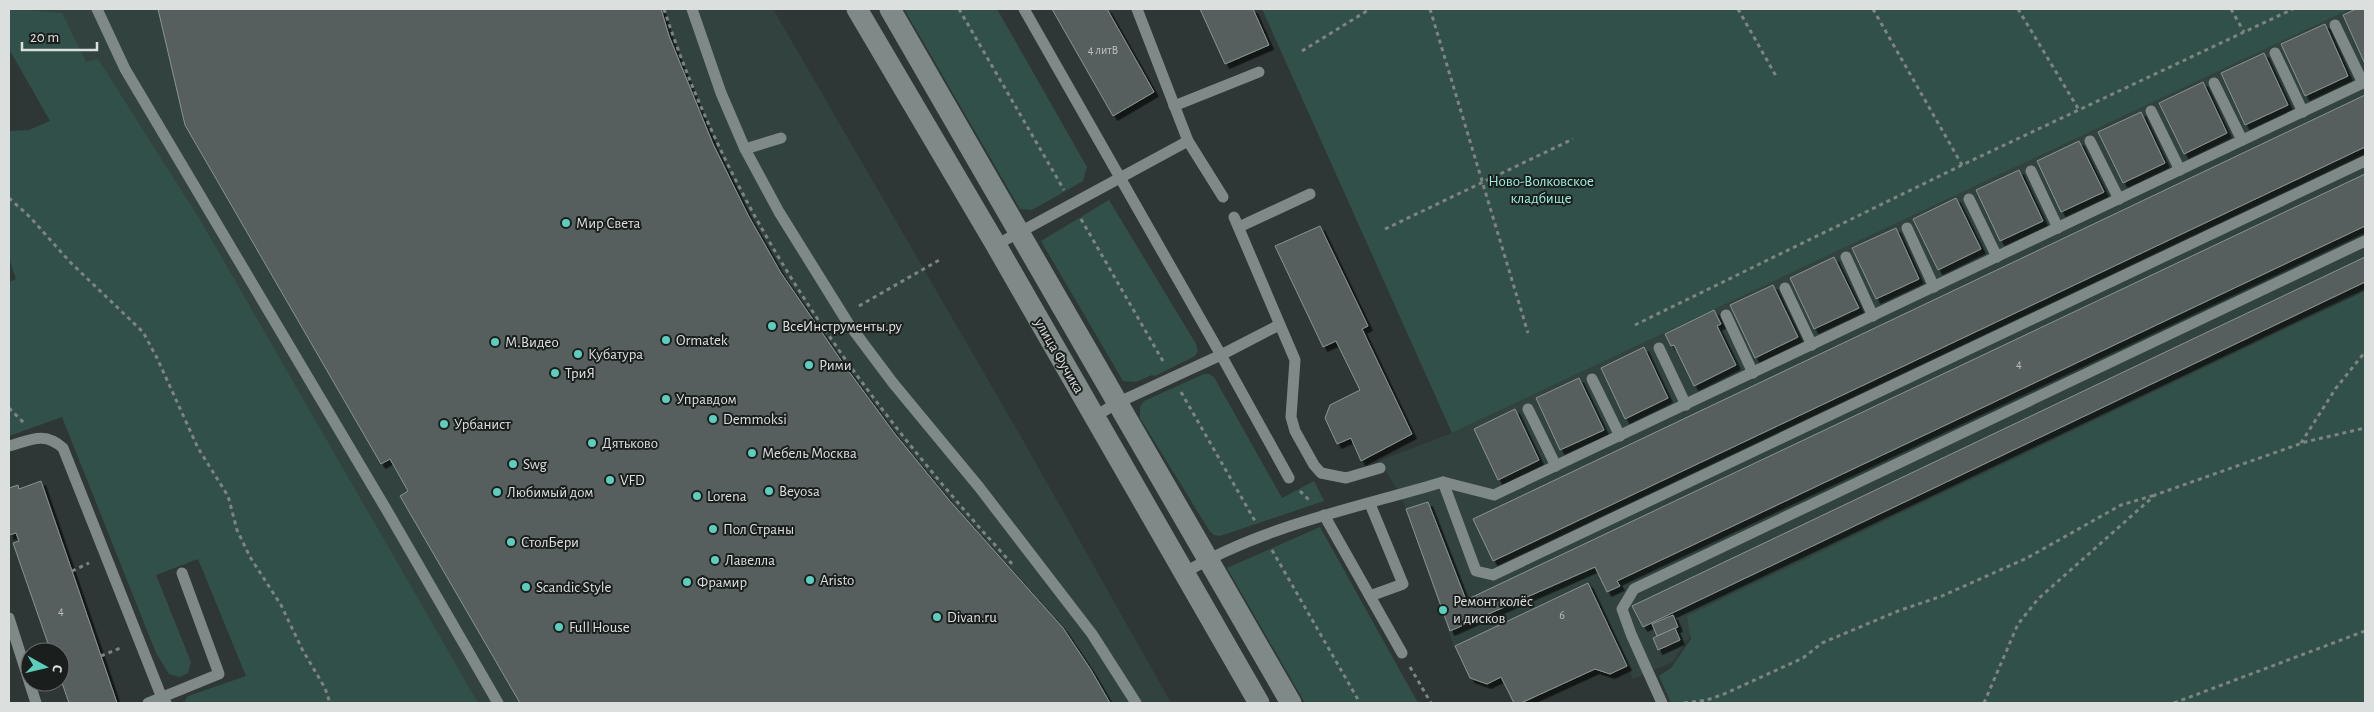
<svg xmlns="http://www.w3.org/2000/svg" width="2374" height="712" viewBox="0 0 2374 712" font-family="'Alegreya Sans',sans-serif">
  <defs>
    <filter id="shadow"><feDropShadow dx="4.5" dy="4.5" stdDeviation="0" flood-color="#0009"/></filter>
  </defs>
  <rect width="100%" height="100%" fill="#2e3735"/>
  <g fill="#32433f">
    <polygon points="31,9 773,9 1024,442 1171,703 452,703"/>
    <polygon points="2350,9 2365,9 2365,289 1690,636 1673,662 1633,679 1590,582 1454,647 1401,495 1379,461 1452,433"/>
  </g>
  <g fill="#32504a">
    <path d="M9,9C27,9 44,12 62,13L86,62L98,59L200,220L478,703H184L187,697L191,695L246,676L198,559L156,575L191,662L188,673L180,677L169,674L156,653L62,417L9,436V282L16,279L9,258V131L29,130L50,121L9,49Z"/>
    <polygon points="904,9 997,9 1087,167 1083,181 1032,210 1020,209"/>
    <polygon points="1262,9 1261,9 2350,9 1452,433"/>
    <polygon points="1109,200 1196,344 1198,351 1195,356 1155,376 1152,375 1136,382 1123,381 1041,241"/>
    <polygon points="2365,291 2365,703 1671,703 1659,676 1671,668 1691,639 1687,616"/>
    <polygon points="1204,374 1209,374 1214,377 1282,498 1314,481 1324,501 1220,536 1214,535 1209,530 1140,418 1140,407 1144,401"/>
    <polygon points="1320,527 1418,703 1305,703 1227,568"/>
  </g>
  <g fill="#565f5d" stroke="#899491" filter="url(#shadow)">
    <polygon points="158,9 661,9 669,36 713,144 748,215 781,273 847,369 895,434 949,500 1063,628 1091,670 1110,703 520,703 400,496 408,491 390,459 381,464 185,125"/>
    <polygon points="1052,9 1107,9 1154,92 1113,116"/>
    <polygon points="1200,9 1253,9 1269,45 1225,64"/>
    <polygon points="2356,9 2365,9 2365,64 2343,15"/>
    <polygon points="2325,24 2348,76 2305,96 2281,44"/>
    <polygon points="2264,53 2288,105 2245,125 2221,73"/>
    <polygon points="2203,82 2227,133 2184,154 2159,103"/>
    <polygon points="2365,95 2365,147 1493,561 1473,519"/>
    <polygon points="2141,112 2165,163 2123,183 2098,132"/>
    <polygon points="2079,141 2104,192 2061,212 2037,161"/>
    <polygon points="2019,170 2043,221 2000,241 1976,190"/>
    <polygon points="2365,174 2365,226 1617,581 1620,586 1607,592 1595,567 1450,631 1406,509 1428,502 1466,600"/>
    <polygon points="1956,198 1981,249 1938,270 1913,219"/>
    <polygon points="1320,226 1368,326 1362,329 1412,434 1361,461 1351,438 1337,444 1325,418 1330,405 1360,390 1336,341 1323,347 1275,246"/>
    <polygon points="1896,228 1919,279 1876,299 1852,248"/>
    <polygon points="1834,257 1859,308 1814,329 1790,278"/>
    <polygon points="2365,257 2365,282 1643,627 1632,606"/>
    <polygon points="1773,285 1798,337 1755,358 1730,305"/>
    <polygon points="1714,310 1721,324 1717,326 1736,365 1694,386 1674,345 1671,346 1665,334"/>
    <polygon points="1644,347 1668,398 1625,419 1601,368"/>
    <polygon points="1579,378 1604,430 1560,450 1536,398"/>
    <polygon points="1515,409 1539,460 1498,480 1474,429"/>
    <polygon points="41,481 72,571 117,703 69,703 60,677 60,652 51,652 13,543 19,541 16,533 9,535 9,488 18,485 19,489"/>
    <polygon points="1588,583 1627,666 1610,674 1595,669 1521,703 1514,703 1501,677 1487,684 1470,678 1455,646"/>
    <polygon points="1673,615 1678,627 1657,636 1652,624"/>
    <polygon points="1675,628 1680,640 1658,650 1653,638"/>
  </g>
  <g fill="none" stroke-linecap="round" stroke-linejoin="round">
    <g stroke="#7d8482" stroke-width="3" stroke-dasharray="4 4" stroke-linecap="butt">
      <path d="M664,9C733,221 865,403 1014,566"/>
      <polyline points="959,9 1064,190"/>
      <polyline points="1430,9 1528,333"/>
      <polyline points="1738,9 1776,76"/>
      <polyline points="1873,9 1962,165"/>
      <polyline points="2018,9 2079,110"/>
      <polyline points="2231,9 2244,32"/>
      <polyline points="1302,51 1370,9"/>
      <polyline points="9,198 30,217 70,262 143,332 157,358 198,448 228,496 237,530 250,557 281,605 302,649 325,688 330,703"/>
      <polyline points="1081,219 1164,363"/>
      <polyline points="1385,229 1573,139"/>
      <polyline points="859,306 941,259"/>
      <polyline points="1635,325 1962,165 2293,9"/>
      <polyline points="1181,392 1255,521"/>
      <polyline points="9,408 24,423"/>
      <polyline points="2301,443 2336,388 2365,352"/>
      <polyline points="1300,491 1310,501"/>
      <polyline points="1272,550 1360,703"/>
      <polyline points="72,571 89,563"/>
      <polyline points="101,656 123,647"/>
      <polyline points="1410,667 1431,703"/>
      <polyline points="1684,703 1707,700 1724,694 1803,658 1822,643 1898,611 1942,596 2027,558 2121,505 2155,495"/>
      <polyline points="1984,703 2018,624 2038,599 2155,495 2305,442 2365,428"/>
      <polyline points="2174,703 2365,631"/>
    </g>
    <g stroke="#7f8987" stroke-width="11">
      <polyline points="97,9 125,69 389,514 498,703"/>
      <polyline points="692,9 721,93 745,149 779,212 848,323 893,383 979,487 1092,634 1136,703"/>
      <polyline points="1024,9 1221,355 1289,478"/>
      <polyline points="1137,9 1188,141 1223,197"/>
      <polyline points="2335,25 2363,83"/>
      <polyline points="2275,53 2303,112"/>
      <polyline points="2214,83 2242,140"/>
      <polyline points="1174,106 1259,72"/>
      <polyline points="2151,111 2180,170"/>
      <polyline points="2090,141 2119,199"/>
      <polyline points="745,149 781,138"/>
      <polyline points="2031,171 2058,228"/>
      <polyline points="1969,199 1997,257"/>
      <polyline points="1234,217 1295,360 1291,417 1295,431 1314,465 1321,473 1346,478 1380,468"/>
      <polyline points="1239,227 1310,194"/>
      <polyline points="1907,228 1934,287"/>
      <polyline points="996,245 1188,141"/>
      <polyline points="1846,257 1873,316"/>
      <polyline points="1785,288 1812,345"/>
      <polyline points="1726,315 1753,373"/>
      <polyline points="1659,348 1686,405"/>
      <polyline points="1592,379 1620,436"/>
      <polyline points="1528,409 1556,466"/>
      <polyline points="1094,417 1117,403 1221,355 1279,325"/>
      <path d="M9,446C31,440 44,431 63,448L162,698L166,703"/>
      <polyline points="1443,482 1494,495 2365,82"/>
      <polyline points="1370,504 1403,584 1370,596"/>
      <polyline points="1324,515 1402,653"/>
      <path d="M1184,573C1262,526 1356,508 1443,482L1476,571L1493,575L2365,161"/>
      <polyline points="9,618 36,703"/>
      <polyline points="148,703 219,674 182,573"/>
      <polyline points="1662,703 1631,634 1622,609 1634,589 2365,241"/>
    </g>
    <g stroke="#7f8987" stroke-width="21">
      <polyline points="857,9 996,245 1259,703"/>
      <polyline points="890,9 1291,703"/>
    </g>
  </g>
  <g fill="#5ccebb" stroke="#1a1e1d" stroke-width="2">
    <circle cx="566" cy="223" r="5"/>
    <circle cx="772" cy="326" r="5"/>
    <circle cx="666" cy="340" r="5"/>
    <circle cx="495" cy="342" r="5"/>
    <circle cx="578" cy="354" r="5"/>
    <circle cx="809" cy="365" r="5"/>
    <circle cx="555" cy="373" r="5"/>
    <circle cx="666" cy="399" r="5"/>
    <circle cx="713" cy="419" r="5"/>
    <circle cx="444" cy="424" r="5"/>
    <circle cx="592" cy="443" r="5"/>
    <circle cx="752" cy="453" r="5"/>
    <circle cx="513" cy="464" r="5"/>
    <circle cx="610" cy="480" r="5"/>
    <circle cx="769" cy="491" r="5"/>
    <circle cx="497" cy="492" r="5"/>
    <circle cx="697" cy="496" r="5"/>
    <circle cx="713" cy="529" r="5"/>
    <circle cx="511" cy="542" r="5"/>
    <circle cx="715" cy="560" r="5"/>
    <circle cx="810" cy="580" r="5"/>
    <circle cx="687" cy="582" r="5"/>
    <circle cx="526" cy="587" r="5"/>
    <circle cx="1443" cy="610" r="5"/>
    <circle cx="937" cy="617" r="5"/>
    <circle cx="559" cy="627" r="5"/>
  </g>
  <g text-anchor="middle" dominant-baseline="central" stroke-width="4" stroke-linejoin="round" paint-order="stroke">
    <g font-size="12" fill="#bac0be">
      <text x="1103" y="50">4 литВ</text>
      <text x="2019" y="364">4</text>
      <text x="61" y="611">4</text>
      <text x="1562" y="615">6</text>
    </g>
    <g font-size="15" fill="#9cf0e0" stroke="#1a1e1d">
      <text x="1541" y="181">Ново-Волковское<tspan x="1541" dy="17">кладбище</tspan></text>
    </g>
    <g font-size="15" fill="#dbe0df" stroke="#1a1e1d" text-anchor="start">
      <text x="576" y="223">Мир Света</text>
      <text x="782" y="326">ВсеИнструменты.ру</text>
      <text x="676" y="340">Ormatek</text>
      <text x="505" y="342">М.Видео</text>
      <text x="588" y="354">Кубатура</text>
      <text x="819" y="365">Рими</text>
      <text x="565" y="373">ТриЯ</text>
      <text x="676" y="399">Управдом</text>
      <text x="723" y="419">Demmoksi</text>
      <text x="454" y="424">Урбанист</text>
      <text x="602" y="443">Дятьково</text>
      <text x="762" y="453">Мебель Москва</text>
      <text x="523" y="464">Swg</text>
      <text x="620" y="480">VFD</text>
      <text x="779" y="491">Beyosa</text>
      <text x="507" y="492">Любимый дом</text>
      <text x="707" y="496">Lorena</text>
      <text x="723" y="529">Пол Страны</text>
      <text x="521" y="542">СтолБери</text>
      <text x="725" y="560">Лавелла</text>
      <text x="820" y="580">Aristo</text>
      <text x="697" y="582">Фрамир</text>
      <text x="536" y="587">Scandic Style</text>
      <text x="1453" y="601">Ремонт колёс<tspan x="1453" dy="17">и дисков</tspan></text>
      <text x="947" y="617">Divan.ru</text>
      <text x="569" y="627">Full House</text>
    </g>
    <g font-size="15" fill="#dbe0df" stroke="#1a1e1d">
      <text transform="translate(1059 356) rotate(60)">улица Фучика</text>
    </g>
  </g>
  <rect width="2374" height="712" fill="none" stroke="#dbe0df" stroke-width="20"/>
  <g transform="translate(45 667) rotate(98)"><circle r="24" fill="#1a1e1d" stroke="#676c6b"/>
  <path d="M0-4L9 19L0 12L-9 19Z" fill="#5ccebb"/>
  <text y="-8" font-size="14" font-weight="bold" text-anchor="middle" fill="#dbe0df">С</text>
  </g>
  <path d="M22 42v8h75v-8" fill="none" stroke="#dbe0df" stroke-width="2.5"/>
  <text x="30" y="42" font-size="15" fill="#dbe0df" stroke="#1a1e1d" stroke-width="4" paint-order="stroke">20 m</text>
</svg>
